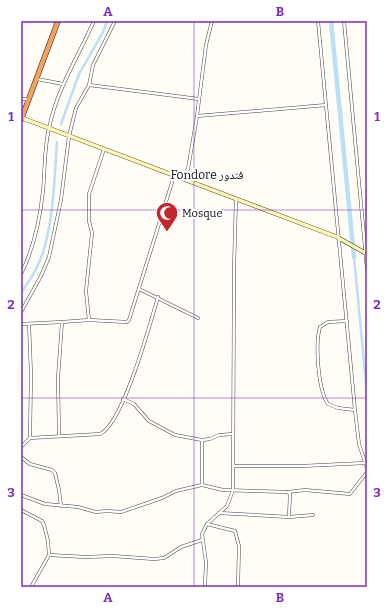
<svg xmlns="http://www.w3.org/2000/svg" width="388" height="608" viewBox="0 0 388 608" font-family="Bitter,'Noto Naskh Arabic',serif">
  <rect width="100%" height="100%" fill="#fffdf5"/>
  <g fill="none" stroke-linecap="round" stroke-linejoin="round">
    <g stroke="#b9e0f7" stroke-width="2.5">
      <polyline points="61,124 79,74 103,32 107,21"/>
      <polyline points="354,257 367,394"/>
      <path d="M21,293C26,285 33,276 37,267C54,232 54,181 57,142"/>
    </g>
    <polyline stroke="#b9e0f7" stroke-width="4.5" points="331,21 354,257"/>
    <g stroke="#444" stroke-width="3.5">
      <g id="street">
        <polyline points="318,21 355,410 359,444 367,468"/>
        <polyline points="344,21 367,269"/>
        <polyline points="37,79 63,84"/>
        <polyline points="89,85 199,99"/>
        <polyline points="21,99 28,99"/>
        <polyline points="197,116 326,105"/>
        <polyline points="182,178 188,169 197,116 206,45 212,21"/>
        <path d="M21,274C34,248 40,219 43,191C45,170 44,149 49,128C57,89 78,57 94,21"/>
        <polyline points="139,289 198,318"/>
        <polyline points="21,312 41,276 49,257 61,200 69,136 76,108 89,85 93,65 115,21"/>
        <polyline points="89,320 86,291 92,233 89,221 89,194 104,149"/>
        <path d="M347,321L328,322L320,327C315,344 318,390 328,404L338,408L355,410"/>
        <polyline points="21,324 62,322"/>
        <polyline points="29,324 31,374 30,438"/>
        <polyline points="123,399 134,404 149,421 175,435 202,440 210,439 219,435 233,434"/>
        <polyline points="59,436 58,378 62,322 89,320 127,322 129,320 174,176"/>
        <polyline points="202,440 202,485"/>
        <path d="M21,447L30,438L100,434C123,424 150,324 158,297"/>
        <polyline points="21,457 30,464 52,470 55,473 59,490 61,506"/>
        <polyline points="234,466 302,466 365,463"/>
        <polyline points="288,492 305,490 350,494 367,472"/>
        <polyline points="21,495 45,504 78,507 96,512 107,511 121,512 162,498 176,491 202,485 223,490 287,492 290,494 289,517"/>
        <polyline points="21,510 42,521 44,525 48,541 49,555 31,587"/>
        <polyline points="219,513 289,517 313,515"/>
        <polyline points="207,524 235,531 239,546 238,587"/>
        <polyline points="49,555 86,557 113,556 154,559 164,558 181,547 202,540"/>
        <polyline points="205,587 206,562 202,534 207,524 227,506 233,490 234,268 236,199"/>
      </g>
    </g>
    <g stroke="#333" stroke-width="4.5">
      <polyline id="secondary" points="22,118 337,237 367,254"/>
    </g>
    <g stroke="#222" stroke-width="5.5">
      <polyline id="highway" points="21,120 58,21"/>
    </g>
    <use href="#street" stroke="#fff" stroke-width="2.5"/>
    <use href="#secondary" stroke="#fff6b0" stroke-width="3.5"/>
    <use href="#highway" stroke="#f5a25d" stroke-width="4.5"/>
  </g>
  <path fill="none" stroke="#7b2cbf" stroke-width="1" stroke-opacity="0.55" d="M194,21V587M21,210H367M21,398H367"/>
  <defs>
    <g id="mosque-pin" transform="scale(1.15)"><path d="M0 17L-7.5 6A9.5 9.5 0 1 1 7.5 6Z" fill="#c4262e" stroke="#fff"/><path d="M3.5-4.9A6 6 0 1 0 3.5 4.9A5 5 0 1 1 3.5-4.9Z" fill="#fff"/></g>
  </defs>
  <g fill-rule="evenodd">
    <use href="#mosque-pin" x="167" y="213"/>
  </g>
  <g text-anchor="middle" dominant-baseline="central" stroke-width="4" stroke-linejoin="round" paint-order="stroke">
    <g font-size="11" fill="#111" stroke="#fff" text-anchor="start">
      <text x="182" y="213">Mosque</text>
    </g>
    <g font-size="12" fill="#111" stroke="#fff">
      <text x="207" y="175">Fondore فندور</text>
    </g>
  </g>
  <rect width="388" height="608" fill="none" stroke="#ffffff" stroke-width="44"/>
  <rect x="22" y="22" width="344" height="564" fill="none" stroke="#7b2cbf" stroke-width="1.5"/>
  <g font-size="13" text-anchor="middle" font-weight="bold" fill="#7b2cbf">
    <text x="108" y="16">A</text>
    <text x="280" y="16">B</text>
    <text x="11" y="121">1</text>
    <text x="377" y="121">1</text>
    <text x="11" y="309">2</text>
    <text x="377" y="309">2</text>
    <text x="11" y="497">3</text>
    <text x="377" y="497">3</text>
    <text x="108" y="602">A</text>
    <text x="280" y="602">B</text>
  </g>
</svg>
